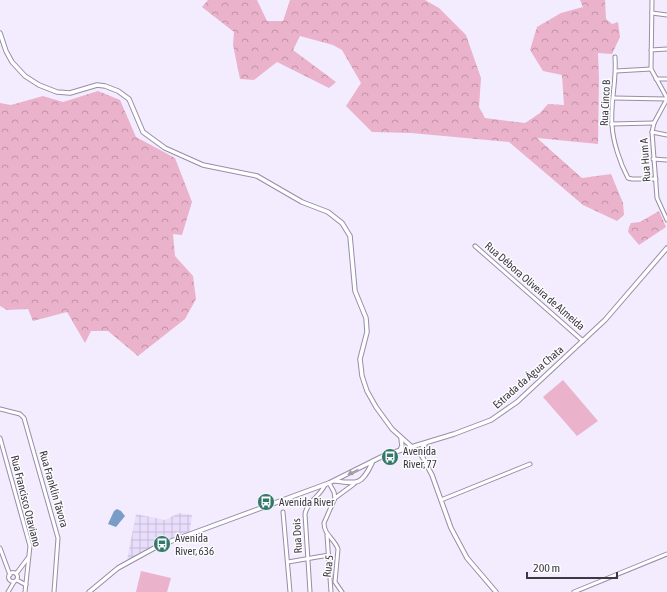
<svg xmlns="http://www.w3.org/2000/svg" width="667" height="592" viewBox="0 0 667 592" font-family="'Asap Condensed',sans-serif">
  <defs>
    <pattern id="industrial-grid" width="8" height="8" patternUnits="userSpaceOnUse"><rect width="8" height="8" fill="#e8ddfa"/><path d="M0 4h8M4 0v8" fill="none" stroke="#c8bed8"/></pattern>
    <pattern id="forest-crowns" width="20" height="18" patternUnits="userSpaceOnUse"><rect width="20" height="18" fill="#ebb2cb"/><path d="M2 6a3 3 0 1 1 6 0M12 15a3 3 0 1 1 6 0" fill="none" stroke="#c092a6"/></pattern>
  </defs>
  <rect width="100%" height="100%" fill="#f2ecfe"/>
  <polygon fill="url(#industrial-grid)" points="179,513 192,515 190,532 155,546 127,560 136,514 165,520"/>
  <g fill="url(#forest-crowns)">
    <polygon points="208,0 257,0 267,21 283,21 290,0 425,0 439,8 466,35 481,78 479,107 485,118 525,123 540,113 548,104 564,105 562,75 543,71 530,50 537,27 561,13 583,7 580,0 605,0 606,19 612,24 618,22 620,37 612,54 598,53 599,78 598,144 537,138 582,178 611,174 623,203 624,215 617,221 583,205 509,142 411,133 372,132 346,106 361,83 342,50 333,45 300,36 293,50 336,82 329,88 277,62 254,80 240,79 233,45 234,32 202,7"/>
    <polygon points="98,91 120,100 136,137 175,158 192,202 182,235 173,234 175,256 193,276 196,299 185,319 138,356 108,331 91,331 85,343 67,312 33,321 28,309 7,310 0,306 0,103 11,105 43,96 63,102"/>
    <polygon points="659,211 666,227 639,245 628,232 629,227 631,223 640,222"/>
  </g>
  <g fill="#ebb2cb">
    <polygon points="563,380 598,421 577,436 543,397"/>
    <polygon points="141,571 171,578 167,592 136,592"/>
  </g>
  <polygon fill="#7a9dc8" points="117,509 121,511 125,516 116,527 108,524 114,511"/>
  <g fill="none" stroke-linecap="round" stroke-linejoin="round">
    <g stroke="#978da8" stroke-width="5">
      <g id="minor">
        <polyline points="652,0 651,69 667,98"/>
        <polyline points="652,13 667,15"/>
        <polyline points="651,50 667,49"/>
        <path d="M615,57C617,80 610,103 612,125C613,142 620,163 628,178L632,179H656"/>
        <polyline points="616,71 651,69"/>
        <polyline points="656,79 667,79"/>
        <polyline points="614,98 667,99"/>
        <polyline points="667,99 654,123 652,132 657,198 667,220"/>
        <polyline points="611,124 654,123"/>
        <polyline points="652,132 667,135"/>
        <polyline points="653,159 667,160"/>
        <polyline points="475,246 583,341"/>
        <polyline points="0,409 20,414 24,418 58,538 54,592"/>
        <polyline points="0,438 30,546 25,592"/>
        <polyline points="329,483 334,492 335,498"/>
        <polyline points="441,500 530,464"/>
        <polyline points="283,512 290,592"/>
        <polyline points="327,535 331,592"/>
        <polyline points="0,548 10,575"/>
        <polyline points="288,562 329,555"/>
        <circle cx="13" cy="577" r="4.5"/>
        <polyline points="16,574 28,558"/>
        <polyline points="17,580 26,585"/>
        <polyline points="8,592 14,582"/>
        <path d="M310,592L305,514C307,502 320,496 325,485"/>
        <path d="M342,592L335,582L338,549C334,538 324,535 324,523L335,498L354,484"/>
        <polyline points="574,592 667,554"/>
      </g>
    </g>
    <g stroke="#978da8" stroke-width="5.5">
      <g id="tertiary">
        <polyline points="0,33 6,51 12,62 25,76 39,85 57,92 70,93 97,85 105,86 118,91 129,99 143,132 165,148 203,165 257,176 302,202 328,212 342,223 350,236 355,291 366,318 367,332 360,359 362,376 367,391 376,407 392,429 422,456 432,475 451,528 467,558 496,592"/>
        <polyline points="400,450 402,446 401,438"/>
        <polyline points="422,456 422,448 426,443"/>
        <path d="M335,481C357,484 362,485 372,463"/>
        <polyline points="89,592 118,568 158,546 329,483 385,455 454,434 491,420 517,402 605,320 667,248"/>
      </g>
    </g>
    <use href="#minor" stroke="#fff" stroke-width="3"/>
    <use href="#tertiary" stroke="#fff" stroke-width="3.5"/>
  </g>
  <defs><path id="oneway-solid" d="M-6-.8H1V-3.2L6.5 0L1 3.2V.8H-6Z"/></defs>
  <use fill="#9e9ca2" href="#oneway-solid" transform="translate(353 472) rotate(154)"/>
  <defs>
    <g id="bus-disc" transform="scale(0.9)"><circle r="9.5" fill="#34786c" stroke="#fdfdfd"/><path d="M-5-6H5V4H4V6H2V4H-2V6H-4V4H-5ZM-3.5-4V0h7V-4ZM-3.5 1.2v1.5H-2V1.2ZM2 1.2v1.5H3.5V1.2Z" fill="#fff"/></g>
  </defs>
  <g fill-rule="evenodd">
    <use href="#bus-disc" x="390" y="457"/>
    <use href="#bus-disc" x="266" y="502"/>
    <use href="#bus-disc" x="162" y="544"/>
  </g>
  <g text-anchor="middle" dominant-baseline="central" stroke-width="3" stroke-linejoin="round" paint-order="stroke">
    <g font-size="11" fill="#3c3844" stroke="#fdfdfd">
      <text transform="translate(605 103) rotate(-87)">Rua Cinco B</text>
      <text transform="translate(645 160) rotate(-94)">Rua Hum A</text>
      <text transform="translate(535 286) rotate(41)">Rua Débora Oliveira de Almeida</text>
      <text transform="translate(528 377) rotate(-41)">Estrada da Água Chata</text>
      <text transform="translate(54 489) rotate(74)">Rua Franklin Távora</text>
      <text transform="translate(26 501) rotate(76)">Rua Francisco Otaviano</text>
      <text transform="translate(297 536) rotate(-93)">Rua Dois</text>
      <text transform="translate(328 566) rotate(-83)">Rua 5</text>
    </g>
    <g font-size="11" fill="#3c3844" stroke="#fdfdfd" text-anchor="start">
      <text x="403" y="451">Avenida<tspan x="403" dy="13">River, 77</tspan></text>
      <text x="279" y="502">Avenida River</text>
      <text x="175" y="538">Avenida<tspan x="175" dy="13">River, 636</tspan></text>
    </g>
  </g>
  <path d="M527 572v6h90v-6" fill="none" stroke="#3c3844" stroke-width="2"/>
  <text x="533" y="572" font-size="12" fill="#3c3844" stroke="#fdfdfd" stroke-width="3" paint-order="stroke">200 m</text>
</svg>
